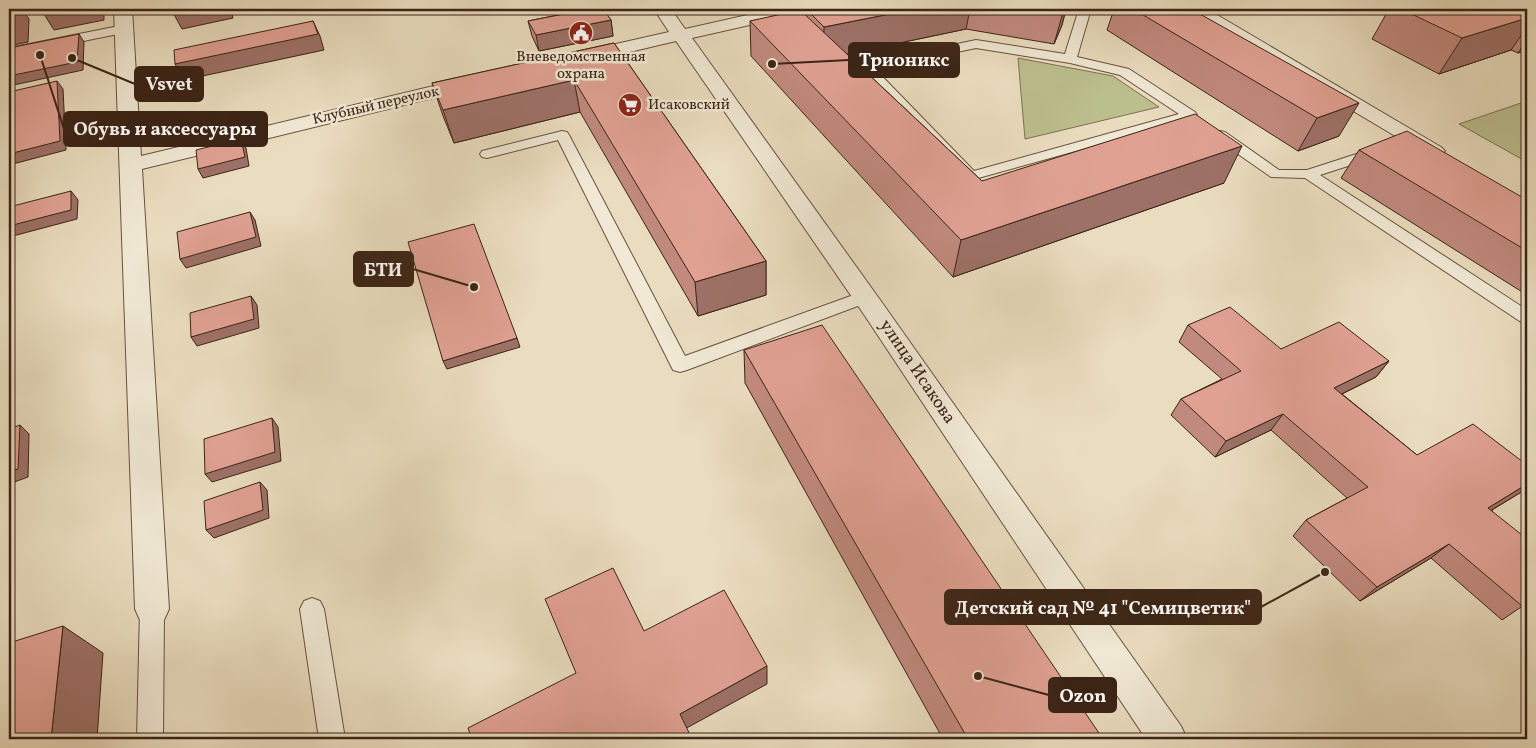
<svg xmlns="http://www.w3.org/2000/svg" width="1536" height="748" viewBox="0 0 1536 748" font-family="Vollkorn,serif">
  <rect width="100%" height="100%" fill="#eaddbf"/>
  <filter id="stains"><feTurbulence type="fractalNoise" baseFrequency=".004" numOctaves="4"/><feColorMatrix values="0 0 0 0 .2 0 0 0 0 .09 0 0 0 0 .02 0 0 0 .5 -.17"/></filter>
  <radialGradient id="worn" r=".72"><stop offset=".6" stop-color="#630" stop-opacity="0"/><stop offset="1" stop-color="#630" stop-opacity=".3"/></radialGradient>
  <g fill="#bcbf8e" stroke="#7c7252">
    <polygon points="1018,58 1113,76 1159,107 1025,139"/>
    <polygon points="1527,101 1527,162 1459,124"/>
  </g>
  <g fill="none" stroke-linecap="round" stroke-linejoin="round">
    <g stroke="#675240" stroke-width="2">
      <g id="service">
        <path d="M1079,9H1091L1077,57L1129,69L1195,112L1197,115L1195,118L971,180L966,179L860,67L866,63L976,40L1065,54ZM976,48L1070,63L1120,75L1179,114L974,171L875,69Z"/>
        <polygon points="124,25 130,29 128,32 9,56 9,48"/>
        <polygon points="562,131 567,132 569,135 685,356 859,293 865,291 871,293 874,297 871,301 687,370 680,372 673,370 558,140 487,158 482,157 480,154 482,151"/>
        <polygon points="1220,131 1225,132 1279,170 1307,170 1372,149 1382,149 1384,152 1382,155 1320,175 1527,310 1527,324 1521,322 1305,178 1271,177 1215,138 1213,135 1215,132"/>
        <polygon points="152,598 160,601 164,609 163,739 137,739 140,609 144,601"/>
        <polygon points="312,598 320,601 324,609 345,739 319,739 300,609 304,601"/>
      </g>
    </g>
    <g stroke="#675240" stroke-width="2">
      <g id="minor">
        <polygon points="114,9 132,9 141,156 471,77 478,79 481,83 478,87 142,169 169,609 164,620 152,625 140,620 135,609"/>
        <polygon points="654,9 671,9 685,29 774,9 804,9 802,13 692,38 883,304 1181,726 1187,739 1146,739 865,316 676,41 583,63 576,61 574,57 576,53 669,32"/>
        <polygon points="1187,9 1207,9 1441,147 1445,151 1441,155 1434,157 1427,155 1189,13"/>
      </g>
    </g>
    <use href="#service" fill="#f1e9d5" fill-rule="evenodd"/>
    <use href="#minor" fill="#f1e9d5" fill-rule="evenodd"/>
  </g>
  <g fill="#c18a7e" stroke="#3b2416">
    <polygon points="554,9 603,9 611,20 613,36 539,51 532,36 528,21 558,15"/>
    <polygon points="803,9 1066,9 1062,25 1054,44 966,29 847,54 982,181 1224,183 953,277 751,56 750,21 803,13"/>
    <polygon points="1114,9 1191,9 1339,136 1298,151 1107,30"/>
    <polygon points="1389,9 1527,9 1527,50 1518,53 1511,50 1439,74 1372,39"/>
    <polygon points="614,43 766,261 766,295 698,316 580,112 454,143 443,116 432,83"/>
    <polygon points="1359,150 1527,200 1527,295 1341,178"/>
    <polygon points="1188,325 1281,349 1389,361 1376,377 1342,394 1417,455 1523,491 1492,510 1527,603 1502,620 1431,558 1360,601 1293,536 1306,520 1347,498 1271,430 1215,457 1171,415 1181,399 1222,379 1179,342"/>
    <polygon points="744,350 1103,739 943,739 745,383"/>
  </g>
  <g fill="#9d7167" stroke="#3b2416">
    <polygon points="14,9 22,9 29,19 28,42 9,46 9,21"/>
    <polygon points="72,9 104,9 104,20 54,30 44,14"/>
    <polygon points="171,9 231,9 233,18 182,29"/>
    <polygon points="489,9 501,9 490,11"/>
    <polygon points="915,9 970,9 966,29 823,59 824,27"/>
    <polygon points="1064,9 1066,9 1062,25 1054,44"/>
    <polygon points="1527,18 1527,27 1511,50 1439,74 1462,38"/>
    <polygon points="611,20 613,36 539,51 536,35"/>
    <polygon points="313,21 320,36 324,50 184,80 175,64"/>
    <polygon points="79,34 84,42 83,70 9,86 9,76"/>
    <polygon points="1527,40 1527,50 1518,53"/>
    <polygon points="574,80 580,112 454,143 443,110"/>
    <polygon points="57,81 63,89 66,150 9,165 9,154"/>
    <polygon points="1359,103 1339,136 1298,151 1317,118"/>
    <polygon points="241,139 246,148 249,166 203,178 198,169"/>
    <polygon points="1242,146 1224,183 953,277 961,240"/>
    <polygon points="71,191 78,200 77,219 9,237 9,226"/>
    <polygon points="250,212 255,220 261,246 186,268 180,259"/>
    <polygon points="766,261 766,295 698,316 695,282"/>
    <polygon points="251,296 257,305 259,328 197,346 191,337"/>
    <polygon points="517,338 520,347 447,369 443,361"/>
    <polygon points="1389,361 1376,377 1321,404 1334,388"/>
    <polygon points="1283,414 1271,430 1215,457 1226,441"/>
    <polygon points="272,418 278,427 281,461 212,482 205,474"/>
    <polygon points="20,425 29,434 28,477 9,484 9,472"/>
    <polygon points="260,482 267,490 269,518 214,538 206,530"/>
    <polygon points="1527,484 1527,488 1523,491 1470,523 1488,508"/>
    <polygon points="1449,544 1431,558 1360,601 1377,587"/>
    <polygon points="63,626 103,653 97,739 51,739"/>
    <polygon points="767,666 767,684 683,730 680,714"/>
  </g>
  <g fill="#e0a193" stroke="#3b2416">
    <polygon points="9,9 14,9 13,20 9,21"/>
    <polygon points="44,9 72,9 44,14"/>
    <polygon points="561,9 603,9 611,20 536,35 528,21 564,14"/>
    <polygon points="806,9 915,9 824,27"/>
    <polygon points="1038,9 1064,9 1063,13"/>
    <polygon points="1133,9 1191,9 1359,103 1317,118"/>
    <polygon points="1401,9 1522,9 1527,11 1527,18 1462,38"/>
    <polygon points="800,10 982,181 1195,114 1242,146 961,240 750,21"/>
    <polygon points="313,21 318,34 175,64 174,50"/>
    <polygon points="79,34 77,62 9,76 9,48"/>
    <polygon points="614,43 766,261 695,282 574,80 443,110 432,83"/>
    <polygon points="57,81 60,141 9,154 9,92"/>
    <polygon points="1407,131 1527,200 1527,251 1359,150"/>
    <polygon points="241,139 245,157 198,169 196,150"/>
    <polygon points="71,191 71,210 9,226 9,207"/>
    <polygon points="250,212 256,237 180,259 177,232"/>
    <polygon points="474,224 517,338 443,361 408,242"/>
    <polygon points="251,296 254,319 191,337 190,313"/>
    <polygon points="1230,307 1281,349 1339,322 1389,361 1334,388 1417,455 1473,424 1527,465 1527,484 1488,508 1527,539 1527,603 1522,606 1449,544 1377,587 1306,520 1368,487 1283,414 1226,441 1181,399 1241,371 1188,325"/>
    <polygon points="822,325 1103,739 968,739 744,350"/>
    <polygon points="272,418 275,452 205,474 204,439"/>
    <polygon points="20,425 18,469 9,472 9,429"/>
    <polygon points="260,482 263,510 206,530 204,501"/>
    <polygon points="613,568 644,631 724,590 767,666 680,714 692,739 472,739 468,728 576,673 545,599"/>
    <polygon points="63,626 51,739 9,739 9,643"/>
  </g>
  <defs>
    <g id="civic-disc" transform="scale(1.25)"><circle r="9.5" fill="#8f2418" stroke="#f1e9d5"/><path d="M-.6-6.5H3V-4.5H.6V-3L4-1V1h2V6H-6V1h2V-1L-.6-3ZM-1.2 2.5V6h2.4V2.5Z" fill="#fff"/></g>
    <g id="supermarket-disc" transform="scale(1.25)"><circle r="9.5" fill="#8f2418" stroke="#f1e9d5"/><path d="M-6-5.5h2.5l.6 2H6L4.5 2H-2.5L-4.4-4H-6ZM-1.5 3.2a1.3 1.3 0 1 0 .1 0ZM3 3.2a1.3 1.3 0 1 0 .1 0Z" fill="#fff"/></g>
  </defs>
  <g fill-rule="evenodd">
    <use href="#civic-disc" x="581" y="33"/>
    <use href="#supermarket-disc" x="630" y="105"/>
  </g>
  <g text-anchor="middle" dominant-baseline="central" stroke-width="5" stroke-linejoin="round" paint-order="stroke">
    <g font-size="15" fill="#3b2416" stroke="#f1e9d5">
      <text x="581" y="57">Вневедомственная<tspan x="581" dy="17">охрана</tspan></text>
      <text x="648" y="105" text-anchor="start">Исаковский</text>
    </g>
    <g font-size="15" fill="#3b2416" stroke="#f1e9d5">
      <text transform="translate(376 106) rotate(-13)">Клубный переулок</text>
    </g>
    <g font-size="18" fill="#3b2416" stroke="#f1e9d5">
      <text transform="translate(917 372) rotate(56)">улица Исакова</text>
    </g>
  </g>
  <path fill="none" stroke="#3b2416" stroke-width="2" d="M772 64L849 60M72 58L135 84M40 55L64 129M474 287L413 269M1325 572L1261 607M978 676L1049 695"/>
  <g fill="#3b2416" stroke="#f1e9d5" stroke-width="2">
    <circle cx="772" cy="64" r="5"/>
    <circle cx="72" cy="58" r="5"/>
    <circle cx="40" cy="55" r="5"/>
    <circle cx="474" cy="287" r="5"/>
    <circle cx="1325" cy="572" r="5"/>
    <circle cx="978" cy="676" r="5"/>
  </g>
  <g fill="#3b2416" stroke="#3b2416" stroke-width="2">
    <rect x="849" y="43" width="110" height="34" rx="5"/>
    <rect x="135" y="67" width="68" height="34" rx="5"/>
    <rect x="64" y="112" width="203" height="34" rx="5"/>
    <rect x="354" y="252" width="59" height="34" rx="5"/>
    <rect x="945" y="590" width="316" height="34" rx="5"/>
    <rect x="1049" y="678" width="67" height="34" rx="5"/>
  </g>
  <g font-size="19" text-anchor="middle" font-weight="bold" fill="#fff">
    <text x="904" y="66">Трионикс</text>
    <text x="169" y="90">Vsvet</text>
    <text x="165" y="135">Обувь и аксессуары</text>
    <text x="383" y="276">БТИ</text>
    <text x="1103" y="614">Детский сад № 41 "Семицветик"</text>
    <text x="1083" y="702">Ozon</text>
  </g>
  <rect width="1536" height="748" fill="none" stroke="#eaddbf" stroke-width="30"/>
  <rect x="10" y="10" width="1516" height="728" fill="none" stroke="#3b2416" stroke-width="2.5"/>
  <rect x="15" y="15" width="1506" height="718" fill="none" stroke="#3b2416"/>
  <rect width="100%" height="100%" filter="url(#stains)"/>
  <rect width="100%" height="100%" fill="url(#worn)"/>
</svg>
